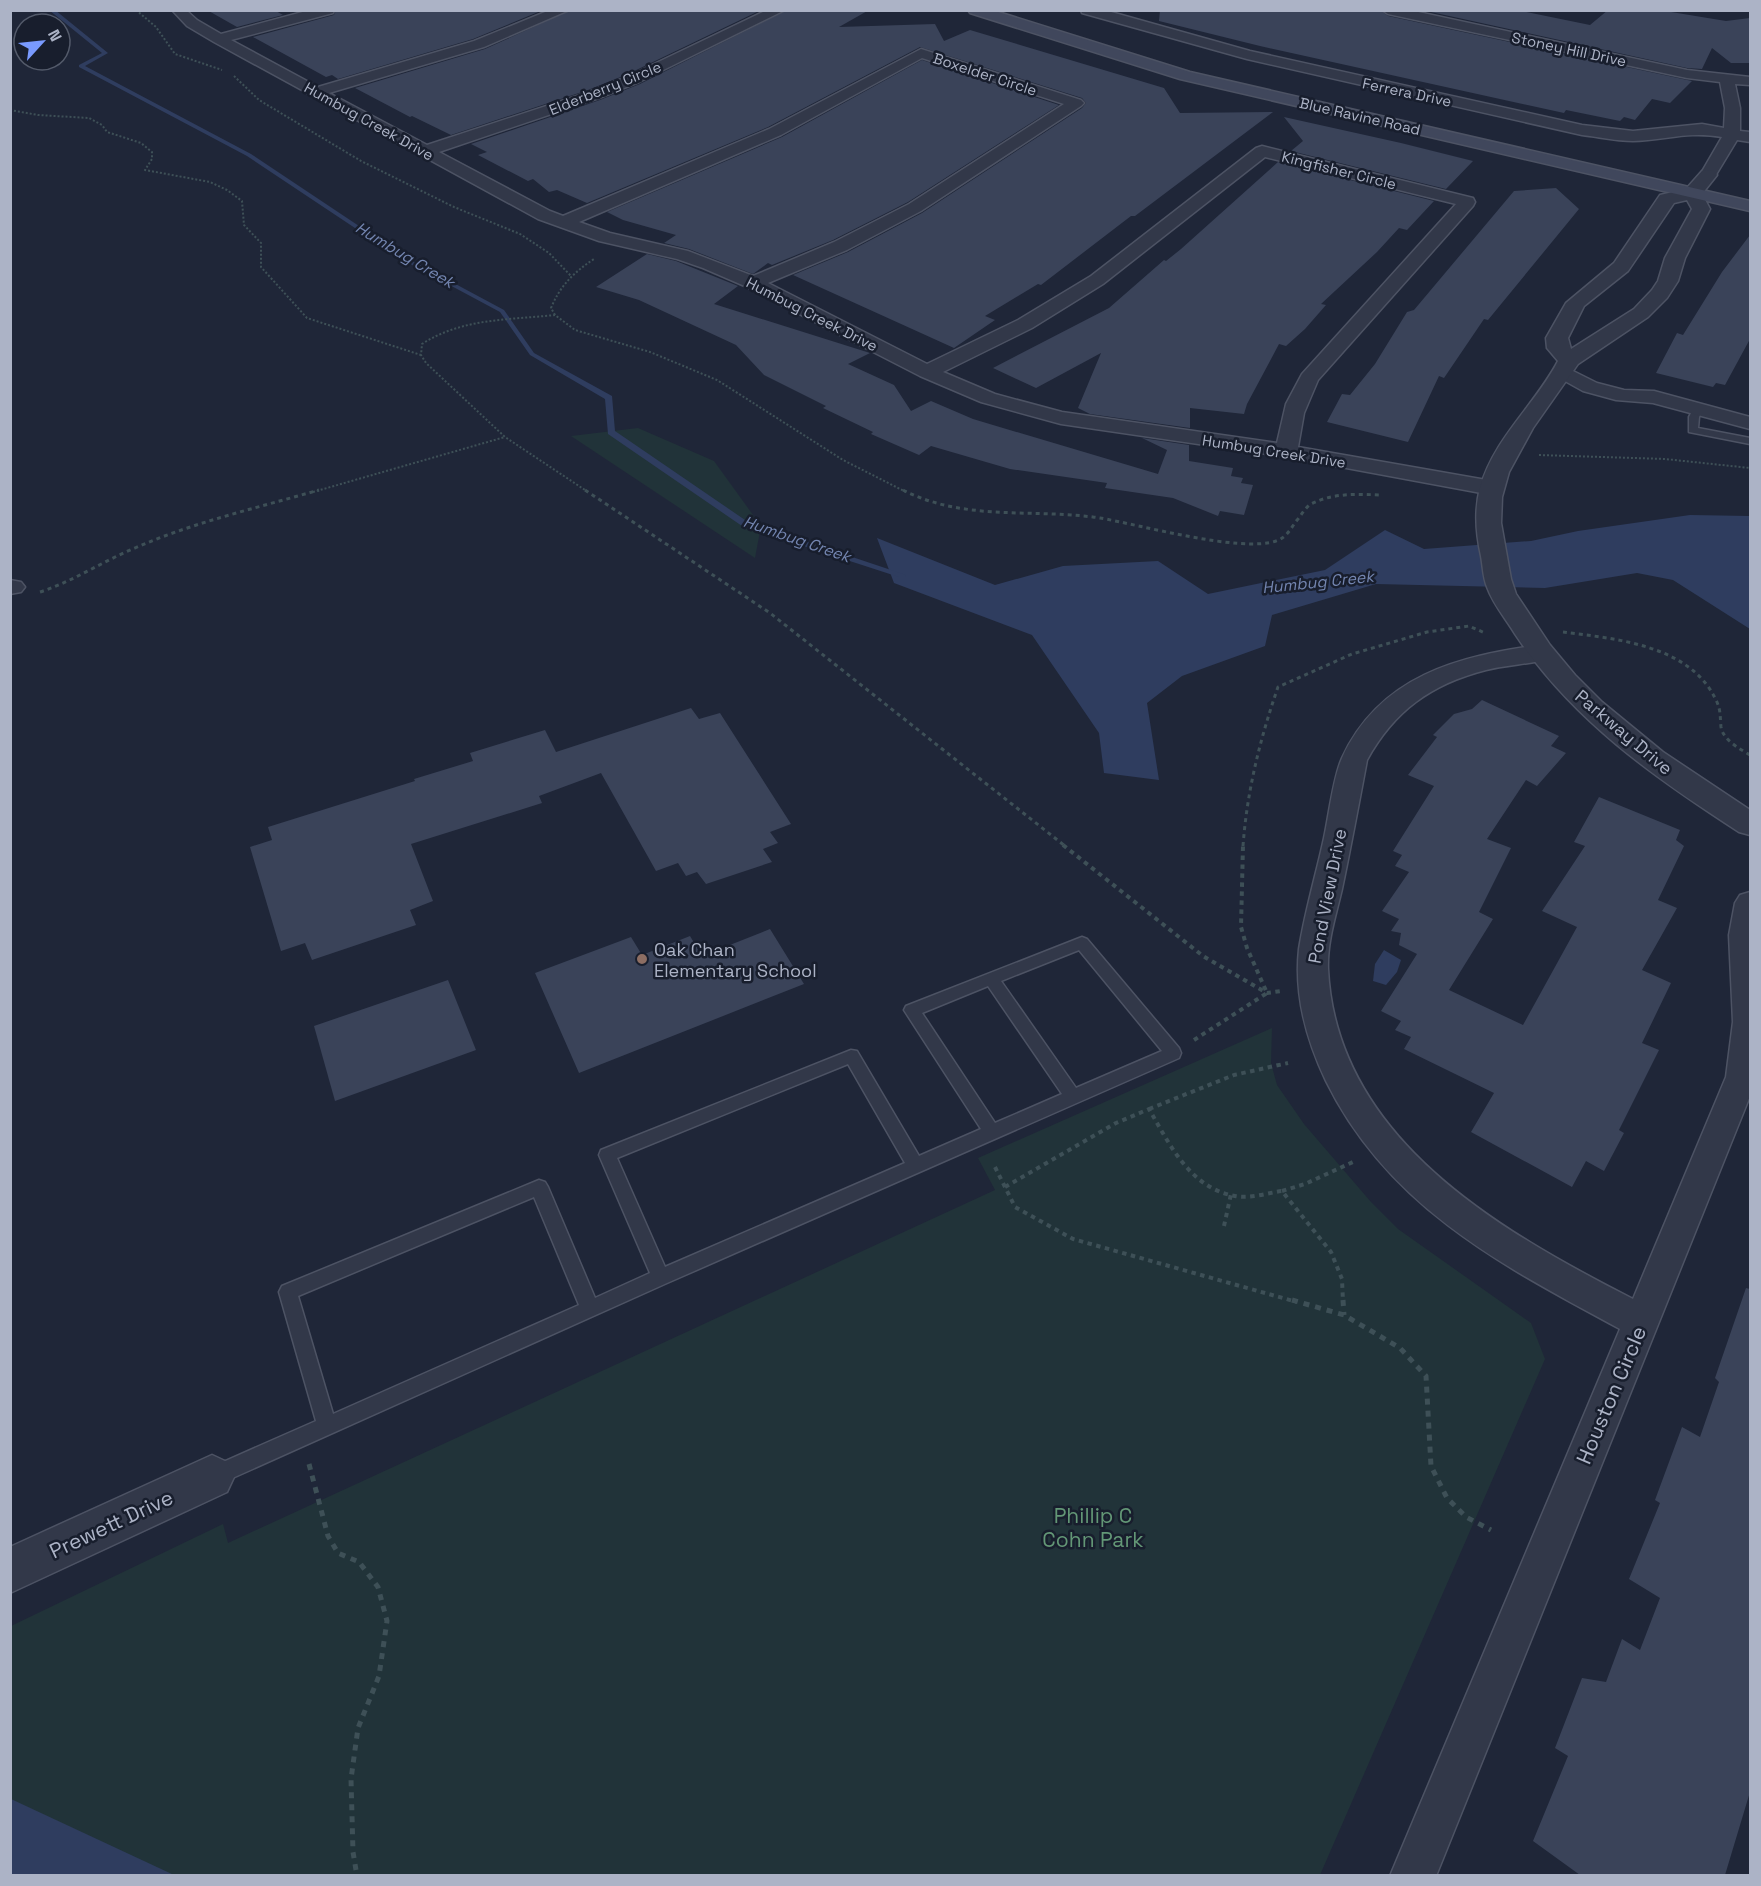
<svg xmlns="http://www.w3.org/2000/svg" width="1761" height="1886" viewBox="0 0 1761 1886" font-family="'Space Grotesk',sans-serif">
  <rect width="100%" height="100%" fill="#1f2638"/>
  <g fill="#213339">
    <polygon points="638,428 714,461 761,526 755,558 571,436"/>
    <polygon points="1272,1028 1271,1063 1277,1085 1304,1124 1371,1202 1398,1229 1531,1323 1545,1359 1320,1875 11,1876 11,1626 223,1524 228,1543 995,1190 978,1158"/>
  </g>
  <g fill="#2f3d5f">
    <polygon points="1690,515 1750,516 1750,629 1673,580 1637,573 1545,588 1376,584 1272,615 1265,646 1182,676 1147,703 1159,780 1104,773 1099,733 1032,635 894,583 877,538 995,585 1063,566 1158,561 1208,594 1325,570 1385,530 1424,549 1531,541 1578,531"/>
    <polygon points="1384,950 1401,960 1397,972 1386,985 1373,981 1375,964"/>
    <polygon points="11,1799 174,1875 11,1875"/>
  </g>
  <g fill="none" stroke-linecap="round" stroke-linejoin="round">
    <polygon fill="#2f3d5f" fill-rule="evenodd" points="49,10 55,10 108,53 85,66 251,154 407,258 504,310 534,353 612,396 615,431 748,522 906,575 905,577 899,577 742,526 608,434 605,399 530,355 500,312 403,260 247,156 79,67 79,65 102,53"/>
  </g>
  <g fill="#3a4359">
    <polygon points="207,10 274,10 283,15 237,27"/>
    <polygon points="336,10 543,10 473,39 338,79 332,75 326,77 253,37 334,15"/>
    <polygon points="571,10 761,10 628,74 588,90 451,135 412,116 410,117 355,88 485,49"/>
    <polygon points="787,10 869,10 839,27 935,24 944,41 970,30 1164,88 1180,113 1273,112 1135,216 1131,216 1041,285 1038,284 985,316 995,320 954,348 793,275 848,252 922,213 1082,108 1086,103 1082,98 920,47 768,127 587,203 557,190 549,192 533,179 528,181 478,155 487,152 471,144 600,100 640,84"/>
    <polygon points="1160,10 1380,10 1388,16 1692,81 1670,103 1652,99 1635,120 1624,117 1620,121 1566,110 1564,113 1260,46 1159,21"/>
    <polygon points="1422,10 1517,10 1590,25 1608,10 1659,10 1726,21 1750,18 1750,63 1731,63 1712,48 1702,69 1687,68"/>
    <polygon points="922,60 1059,105 908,202 833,240 772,265 768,263 753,274 689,249 664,243 676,235 623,220 607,212 782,137"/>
    <polygon points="1284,117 1401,143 1473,161 1446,189 1291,151 1303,141"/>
    <polygon points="1278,162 1434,201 1407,230 1399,228 1377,252 1321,304 1326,305 1305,329 1286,346 1279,344 1247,404 1244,414 1190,408 1190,428 1090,414 1078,408 1101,353 1036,388 993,368 1109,308 1164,260 1166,261 1181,249"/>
    <polygon points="1556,188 1579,209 1488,320 1484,319 1444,378 1439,376 1408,442 1327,422 1342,394 1350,395 1375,364 1407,312 1414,310 1514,191"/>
    <polygon points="1750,235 1750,339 1725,385 1716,383 1713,387 1656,373 1677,333 1683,335 1722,272"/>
    <polygon points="647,254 676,261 738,286 714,304 870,353 848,364 894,385 911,411 931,401 973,419 1158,474 1167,450 1142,438 1189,445 1189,461 1233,468 1231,476 1243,478 1241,483 1253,485 1244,515 1220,511 1218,516 1173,498 1105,488 1107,483 1010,469 931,446 919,455 871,434 873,432 823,408 826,406 764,375 736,345 639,300 596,287"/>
    <polygon points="1482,700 1559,736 1551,746 1566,753 1537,786 1526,780 1487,839 1511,848 1479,912 1493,919 1449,990 1523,1025 1577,927 1542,911 1585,846 1574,842 1599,797 1680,830 1676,840 1684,846 1658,900 1677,908 1642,970 1671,983 1642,1043 1659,1050 1619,1130 1624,1133 1604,1171 1586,1161 1572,1187 1471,1132 1494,1093 1404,1049 1411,1037 1395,1030 1401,1021 1381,1011 1417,954 1399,945 1401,933 1391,931 1399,919 1382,911 1409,872 1395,866 1402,855 1393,851 1434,786 1408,775 1437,737 1433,735 1454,714 1472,709"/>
    <polygon points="691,708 699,719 720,713 791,824 770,832 778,843 763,849 772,862 706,884 697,872 686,876 678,863 656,871 601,773 539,796 542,803 411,844 433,901 410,910 416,925 312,960 305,943 281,951 250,847 272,840 268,827 415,781 414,779 473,761 470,753 545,730 556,752"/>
    <polygon points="770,929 804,984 579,1073 535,973 631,937 642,955 690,936 702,956"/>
    <polygon points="448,980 476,1050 335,1101 314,1026"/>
    <polygon points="1746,1288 1750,1289 1750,1792 1725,1875 1580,1875 1533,1841 1568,1756 1555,1748 1582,1678 1606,1682 1622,1639 1640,1650 1660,1598 1629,1579 1660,1503 1655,1500 1682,1427 1700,1437 1719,1382 1715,1378"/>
  </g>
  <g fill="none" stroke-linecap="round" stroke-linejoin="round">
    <g stroke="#4d5364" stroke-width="3">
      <g id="service">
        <polygon points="1698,406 1703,409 1699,417 1698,428 1750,438 1750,444 1689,432 1689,417 1694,407"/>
        <path d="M1082,937L1087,939L1179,1048L1181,1053L1179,1058L667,1283L219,1484L212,1487L205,1484L202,1477L205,1470L316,1421L279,1292L282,1286L539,1180L545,1182L548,1187L595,1298L650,1273L599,1155L601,1150L851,1050L857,1051L919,1156L981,1129L904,1010L906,1006ZM1079,950L1162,1051L1076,1088L1001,981ZM988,986L1062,1094L995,1123L922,1013ZM848,1064L905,1163L665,1267L617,1158ZM534,1197L579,1305L333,1414L298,1296Z"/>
      </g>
    </g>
    <g stroke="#4d5364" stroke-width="3">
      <g id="minor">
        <path d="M172,10H186L197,20L221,34L310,10H334L333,13L231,40L318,87L474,41L550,10H569L484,47L329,93L427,145L589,92L629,76L767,10H785L639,82L599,98L439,152L550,211L563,216L769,129L921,49L1081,100L1084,103L1081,106L921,211L847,250L768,283L927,364L1018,320L1091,276L1256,148L1262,146L1473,198L1475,202L1473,206L1318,380L1304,413L1298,447L1492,481L1500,483L1503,488L1500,493L1492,495L1287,457L1061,424L981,402L920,376L747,287L703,268L677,259L599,241L538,219L214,42L187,26ZM922,58L1064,104L909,204L834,242L753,276L688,251L610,233L579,222L781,135ZM1265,157L1456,204L1302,374L1286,404L1277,443L1062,412L995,394L943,372L1032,328L1103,284Z"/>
        <path d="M1081,10H1104L1250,51L1582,125L1633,131L1702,124L1724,128L1725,108L1720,82L1687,78L1388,14L1382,10H1409L1687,70L1750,77V85L1735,84L1740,108V131L1750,132V142L1737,140L1714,178L1708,180L1700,175L1722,137C1687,131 1667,140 1633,141C1617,141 1599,137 1582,135L1247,59L1082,13Z"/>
        <polygon points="1563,366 1597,383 1624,390 1654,391 1750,417 1750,429 1653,403 1616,400 1583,391 1556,376 1553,372 1556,368"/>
        <polygon points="10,580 21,582 25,587 21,592 10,594"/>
        <path d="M1541,645L1550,647L1553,653L1550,659C1529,664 1507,665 1486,670C1431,684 1394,711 1367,760C1359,803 1351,846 1342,889C1336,915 1327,942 1328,969C1336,1138 1500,1231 1633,1299L1726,1077L1733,1022L1729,935L1735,903L1740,895L1750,892V1096L1436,1876H1390L1620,1329C1503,1266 1388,1207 1326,1081C1306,1039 1294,995 1299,949C1305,911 1316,875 1324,838C1329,815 1333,778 1342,758C1380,676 1458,656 1541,645Z"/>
      </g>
    </g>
    <g stroke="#4d5364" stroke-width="3">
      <g id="tertiary">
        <path d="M1708,170L1714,171L1717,175L1702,194L1710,209L1685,258L1678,281L1667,298L1648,317L1578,364L1533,428L1509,472L1502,497L1501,523L1511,579L1516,594L1550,645L1575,675L1602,702L1663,752L1750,810V835L1739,832C1654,777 1572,720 1515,634C1506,619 1493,604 1487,587C1483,577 1483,567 1481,556C1476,534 1474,511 1480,488C1494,438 1535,405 1558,361L1547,348L1546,338L1566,303L1614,263L1660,195L1686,189L1702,171ZM1687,200L1692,209L1665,258L1658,281L1652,290L1634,309L1571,349L1568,338L1584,306L1628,271L1674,203Z"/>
        <polygon points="212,1455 227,1462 234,1477 227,1492 10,1593 10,1547"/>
      </g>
    </g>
    <g stroke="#4d5364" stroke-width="3">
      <polygon id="secondary" points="968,10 992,10 1190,72 1750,201 1750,211 1180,79 970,13"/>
    </g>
    <g stroke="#3e5057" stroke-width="2" stroke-dasharray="2 2" stroke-linecap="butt">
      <polyline points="136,10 156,27 175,54 222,70"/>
      <polyline points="234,76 259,100 361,161 454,207 520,234 549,253 571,276"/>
      <polyline points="10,110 38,115 89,118 102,125 107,132 141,143 152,152 152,159 145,170 210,182 227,190 242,201 244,225 261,243 261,267 307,318 421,355"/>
      <path d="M555,315L551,308C560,286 574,272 594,259"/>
      <polyline points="1539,455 1665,459 1750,468"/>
      <polyline points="313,492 505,437"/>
      <path d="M588,492L505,437L426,363L421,355L422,344C462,318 509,320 555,315L575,330L650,352L717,380L843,460L906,492"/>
    </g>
    <g stroke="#3e5057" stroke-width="3" stroke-dasharray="4 4" stroke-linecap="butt">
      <polyline points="585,490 770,613 1065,846"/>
      <path d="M903,490C965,522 1034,508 1100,518C1141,525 1240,553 1276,541C1288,537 1291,527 1298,519C1302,514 1307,505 1313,503C1334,493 1357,494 1380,495"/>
      <path d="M40,592C74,581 103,561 135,548C194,522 257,508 319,490"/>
      <path d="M1563,632C1617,639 1690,645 1716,700C1721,710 1720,717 1721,727C1723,740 1740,749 1750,755"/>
      <path d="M1243,846C1247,791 1260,739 1278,687L1352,654L1427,632L1469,626L1485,633"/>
    </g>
    <g stroke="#3e5057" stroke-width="4" stroke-dasharray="4.5 4.5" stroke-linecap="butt">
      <polyline points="1063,845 1203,956 1267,993 1281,991"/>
      <polyline points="1194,1040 1267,993 1247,948 1241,927 1243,845"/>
      <polyline points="1149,1109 1234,1075 1288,1063"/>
      <polyline points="995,1167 1015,1207 1073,1239 1297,1302"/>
      <path d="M1005,1187L1116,1123L1149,1109C1170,1145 1190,1188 1235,1196C1250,1199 1267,1193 1282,1191L1331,1252L1342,1279L1343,1302"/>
      <polyline points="1282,1191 1305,1184 1355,1161"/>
      <polyline points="1224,1226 1231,1194"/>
    </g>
    <g stroke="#3e5057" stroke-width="5" stroke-dasharray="6 6" stroke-linecap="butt">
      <polyline points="1292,1300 1344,1315 1400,1348 1426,1376 1431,1466 1447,1498 1466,1517 1491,1530"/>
      <polyline points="1343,1300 1344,1315"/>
      <polyline points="309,1464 328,1536 338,1553 359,1562 378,1587 387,1621 379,1676 358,1728 351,1779 353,1852 357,1876"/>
    </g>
    <use href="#service" fill="#323849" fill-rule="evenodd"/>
    <use href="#minor" fill="#323849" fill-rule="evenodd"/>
    <use href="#tertiary" fill="#323849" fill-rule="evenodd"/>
    <use href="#secondary" fill="#40475c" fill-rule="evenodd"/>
  </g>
  <circle fill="#8d6e63" stroke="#181e2d" stroke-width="2" cx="642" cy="959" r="6"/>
  <g text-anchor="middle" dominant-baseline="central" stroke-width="5" stroke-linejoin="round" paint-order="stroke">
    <g font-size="15" fill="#acb3c6" stroke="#181e2d">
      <text transform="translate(1569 49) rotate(12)">Stoney Hill Drive</text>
      <text transform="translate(985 74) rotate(18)">Boxelder Circle</text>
      <text transform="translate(605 88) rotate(-22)">Elderberry Circle</text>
      <text transform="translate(1407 92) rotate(12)">Ferrera Drive</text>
      <text transform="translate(1360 116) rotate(13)">Blue Ravine Road</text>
      <text transform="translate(369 121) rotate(29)">Humbug Creek Drive</text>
      <text transform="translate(1339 170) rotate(14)">Kingfisher Circle</text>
      <text transform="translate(812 314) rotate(27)">Humbug Creek Drive</text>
      <text transform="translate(1274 451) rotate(9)">Humbug Creek Drive</text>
    </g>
    <g font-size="16" font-style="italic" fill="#7385b0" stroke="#181e2d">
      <text transform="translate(405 255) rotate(31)">Humbug Creek</text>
      <text transform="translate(797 539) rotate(19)">Humbug Creek</text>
      <text transform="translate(1318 582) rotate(-6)">Humbug Creek</text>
    </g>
    <g font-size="18" fill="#acb3c6" stroke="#181e2d">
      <text transform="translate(1624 732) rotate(40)">Parkway Drive</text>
      <text transform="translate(1327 896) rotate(-79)">Pond View Drive</text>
    </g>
    <g font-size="18" fill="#acb3c6" stroke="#181e2d" text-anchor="start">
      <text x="654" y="949">Oak Chan<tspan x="654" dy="21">Elementary School</tspan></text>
    </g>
    <g font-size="21" fill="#acb3c6" stroke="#181e2d">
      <text transform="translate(1611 1395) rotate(-67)">Houston Circle</text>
      <text transform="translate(111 1524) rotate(-25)">Prewett Drive</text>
    </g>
    <g font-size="21" fill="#639776" stroke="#181e2d">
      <text x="1093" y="1515">Phillip C<tspan x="1093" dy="24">Cohn Park</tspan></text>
    </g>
  </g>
  <rect width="1761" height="1886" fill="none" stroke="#acb3c6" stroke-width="24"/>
  <g transform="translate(42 42) rotate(63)"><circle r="28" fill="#181e2d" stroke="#535a6a" stroke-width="1.5"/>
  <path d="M0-4.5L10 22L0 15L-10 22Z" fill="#799afe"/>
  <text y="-9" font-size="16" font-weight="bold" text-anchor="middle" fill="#acb3c6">N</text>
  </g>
</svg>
